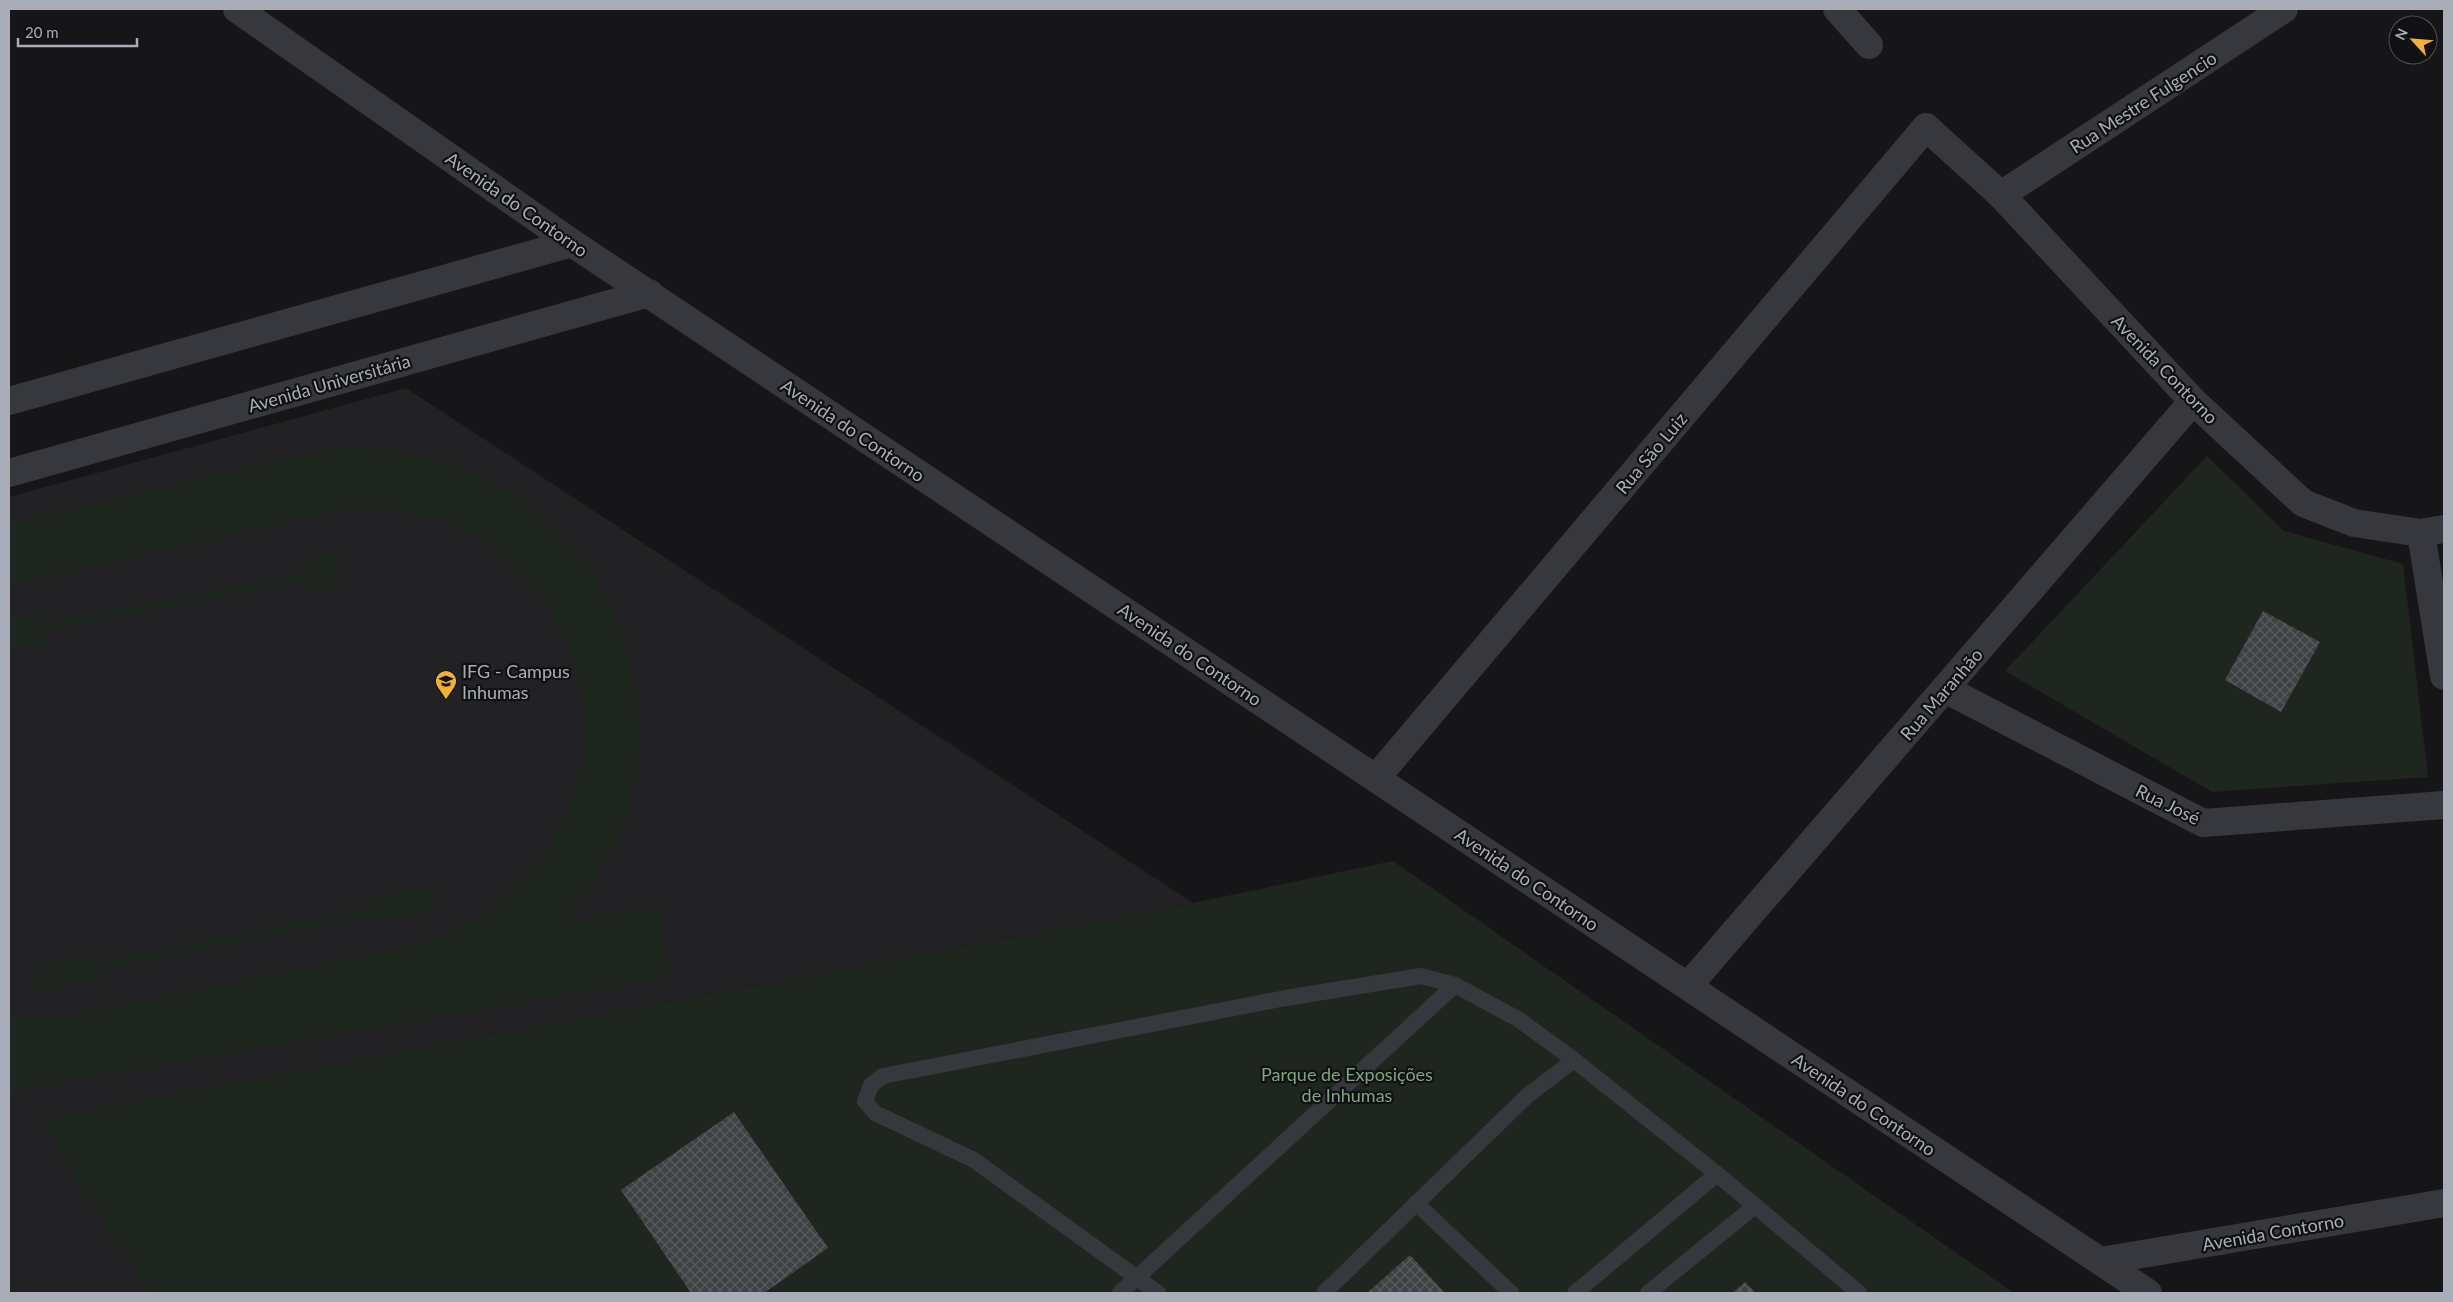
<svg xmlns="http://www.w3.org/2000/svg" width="2453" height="1302" viewBox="0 0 2453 1302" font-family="Lato,sans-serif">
  <defs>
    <pattern id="building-cross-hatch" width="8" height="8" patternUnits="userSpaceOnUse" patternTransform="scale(1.25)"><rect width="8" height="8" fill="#404145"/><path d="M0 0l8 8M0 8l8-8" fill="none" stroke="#595a5e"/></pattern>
  </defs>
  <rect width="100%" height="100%" fill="#161618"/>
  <polygon fill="#222225" points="406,388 1193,903 39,1119 148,1293 9,1293 9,497"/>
  <g fill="#1e261f">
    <path d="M344,447C389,449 431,453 473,471C593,522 658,656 635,781C631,803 625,827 615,847C602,873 584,895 567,919L661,907L670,978L9,1092V1015L47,1019L400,947C437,937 473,925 502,900C629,795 602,598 455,528C420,511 382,509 344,510L9,586V523L300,454Z"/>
    <polygon points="2207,456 2284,531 2403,564 2428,777 2212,792 2005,671"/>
    <polygon points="336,552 343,584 309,591 306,580 43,631 45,645 10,651 9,616 39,610 42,624 305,572 303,558"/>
    <polygon points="1393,861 2014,1293 148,1293 38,1119 1193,903"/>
    <polygon points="432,885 437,911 377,922 375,916 97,971 98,979 37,991 32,966 93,954 95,961 374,906 372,897"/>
  </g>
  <g fill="url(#building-cross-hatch)">
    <polygon points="2263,611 2320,642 2281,712 2225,680"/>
    <polygon points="734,1112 828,1248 764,1293 691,1293 621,1190"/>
    <polygon points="1410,1255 1445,1293 1367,1293"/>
    <polygon points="1745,1282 1756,1293 1732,1293"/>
  </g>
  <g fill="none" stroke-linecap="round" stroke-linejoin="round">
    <g stroke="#37383d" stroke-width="16">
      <polyline points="1416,1203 1511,1293"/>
      <polyline points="1120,1293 1455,985"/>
      <polyline points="1158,1293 974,1160 875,1113 865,1101 871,1085 883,1076 1286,998 1421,976 1455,985 1518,1019 1574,1060"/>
      <polyline points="1324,1293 1527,1096 1574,1060 1717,1174 1859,1293"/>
      <polyline points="1575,1293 1717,1174"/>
      <polyline points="1648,1293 1755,1206"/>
    </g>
    <g stroke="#37383d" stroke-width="28">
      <polyline points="237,9 572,243 2148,1293"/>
      <polyline points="1837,9 1869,45"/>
      <polyline points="2001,195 2284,9"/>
      <polyline points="9,401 572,243"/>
      <polyline points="9,473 649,293"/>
      <polyline points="2421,533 2444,676"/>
      <polyline points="1945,689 2203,823 2444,805"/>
      <polyline points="1376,778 1926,127 2001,195 2193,401 2303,503 2354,523 2421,533 2444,529"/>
      <polyline points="1688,986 2193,401"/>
      <polyline points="2101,1261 2444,1203"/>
    </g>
  </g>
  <defs>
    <g id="university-pin" transform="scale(1.125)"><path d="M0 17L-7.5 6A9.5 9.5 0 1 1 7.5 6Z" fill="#f2b134" stroke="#111113"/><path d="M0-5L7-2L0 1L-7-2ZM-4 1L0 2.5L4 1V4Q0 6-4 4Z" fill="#111"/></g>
  </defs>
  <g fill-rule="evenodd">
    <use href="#university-pin" x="446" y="681"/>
  </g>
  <g text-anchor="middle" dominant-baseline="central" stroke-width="4.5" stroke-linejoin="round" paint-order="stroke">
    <g font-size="18" fill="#a8adb8" stroke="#111113">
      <text transform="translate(2143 102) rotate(-33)">Rua Mestre Fulgencio</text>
      <text transform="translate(517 204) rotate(35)">Avenida do Contorno</text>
      <text transform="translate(2165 369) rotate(46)">Avenida Contorno</text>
      <text transform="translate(329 383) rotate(-16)">Avenida Universitária</text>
      <text transform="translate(853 430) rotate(34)">Avenida do Contorno</text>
      <text transform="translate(1651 453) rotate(-50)">Rua São Luiz</text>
      <text transform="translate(1190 654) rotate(34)">Avenida do Contorno</text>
      <text transform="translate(1941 694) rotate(-49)">Rua Maranhão</text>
      <text transform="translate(2168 804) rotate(26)">Rua José</text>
      <text transform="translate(1527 879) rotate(34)">Avenida do Contorno</text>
      <text transform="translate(1864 1104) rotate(34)">Avenida do Contorno</text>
      <text transform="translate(2273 1232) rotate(-10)">Avenida Contorno</text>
    </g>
    <g font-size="18" fill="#a8adb8" stroke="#111113" text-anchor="start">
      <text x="462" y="671">IFG - Campus<tspan x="462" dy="21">Inhumas</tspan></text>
    </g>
    <g font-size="18" fill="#7fa381" stroke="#111113">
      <text x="1347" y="1074">Parque de Exposições<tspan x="1347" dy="21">de Inhumas</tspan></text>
    </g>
  </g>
  <rect width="2453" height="1302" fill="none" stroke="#a8adb8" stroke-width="20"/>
  <g transform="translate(2413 40) rotate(296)"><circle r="24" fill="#111113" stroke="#4d4f55"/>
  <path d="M0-4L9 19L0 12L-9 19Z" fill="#f2b134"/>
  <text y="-8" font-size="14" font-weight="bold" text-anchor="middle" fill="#a8adb8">N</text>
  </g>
  <path d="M18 38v8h119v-8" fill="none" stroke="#a8adb8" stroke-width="2.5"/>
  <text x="25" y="38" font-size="15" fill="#a8adb8" stroke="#111113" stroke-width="4" paint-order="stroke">20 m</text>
</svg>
